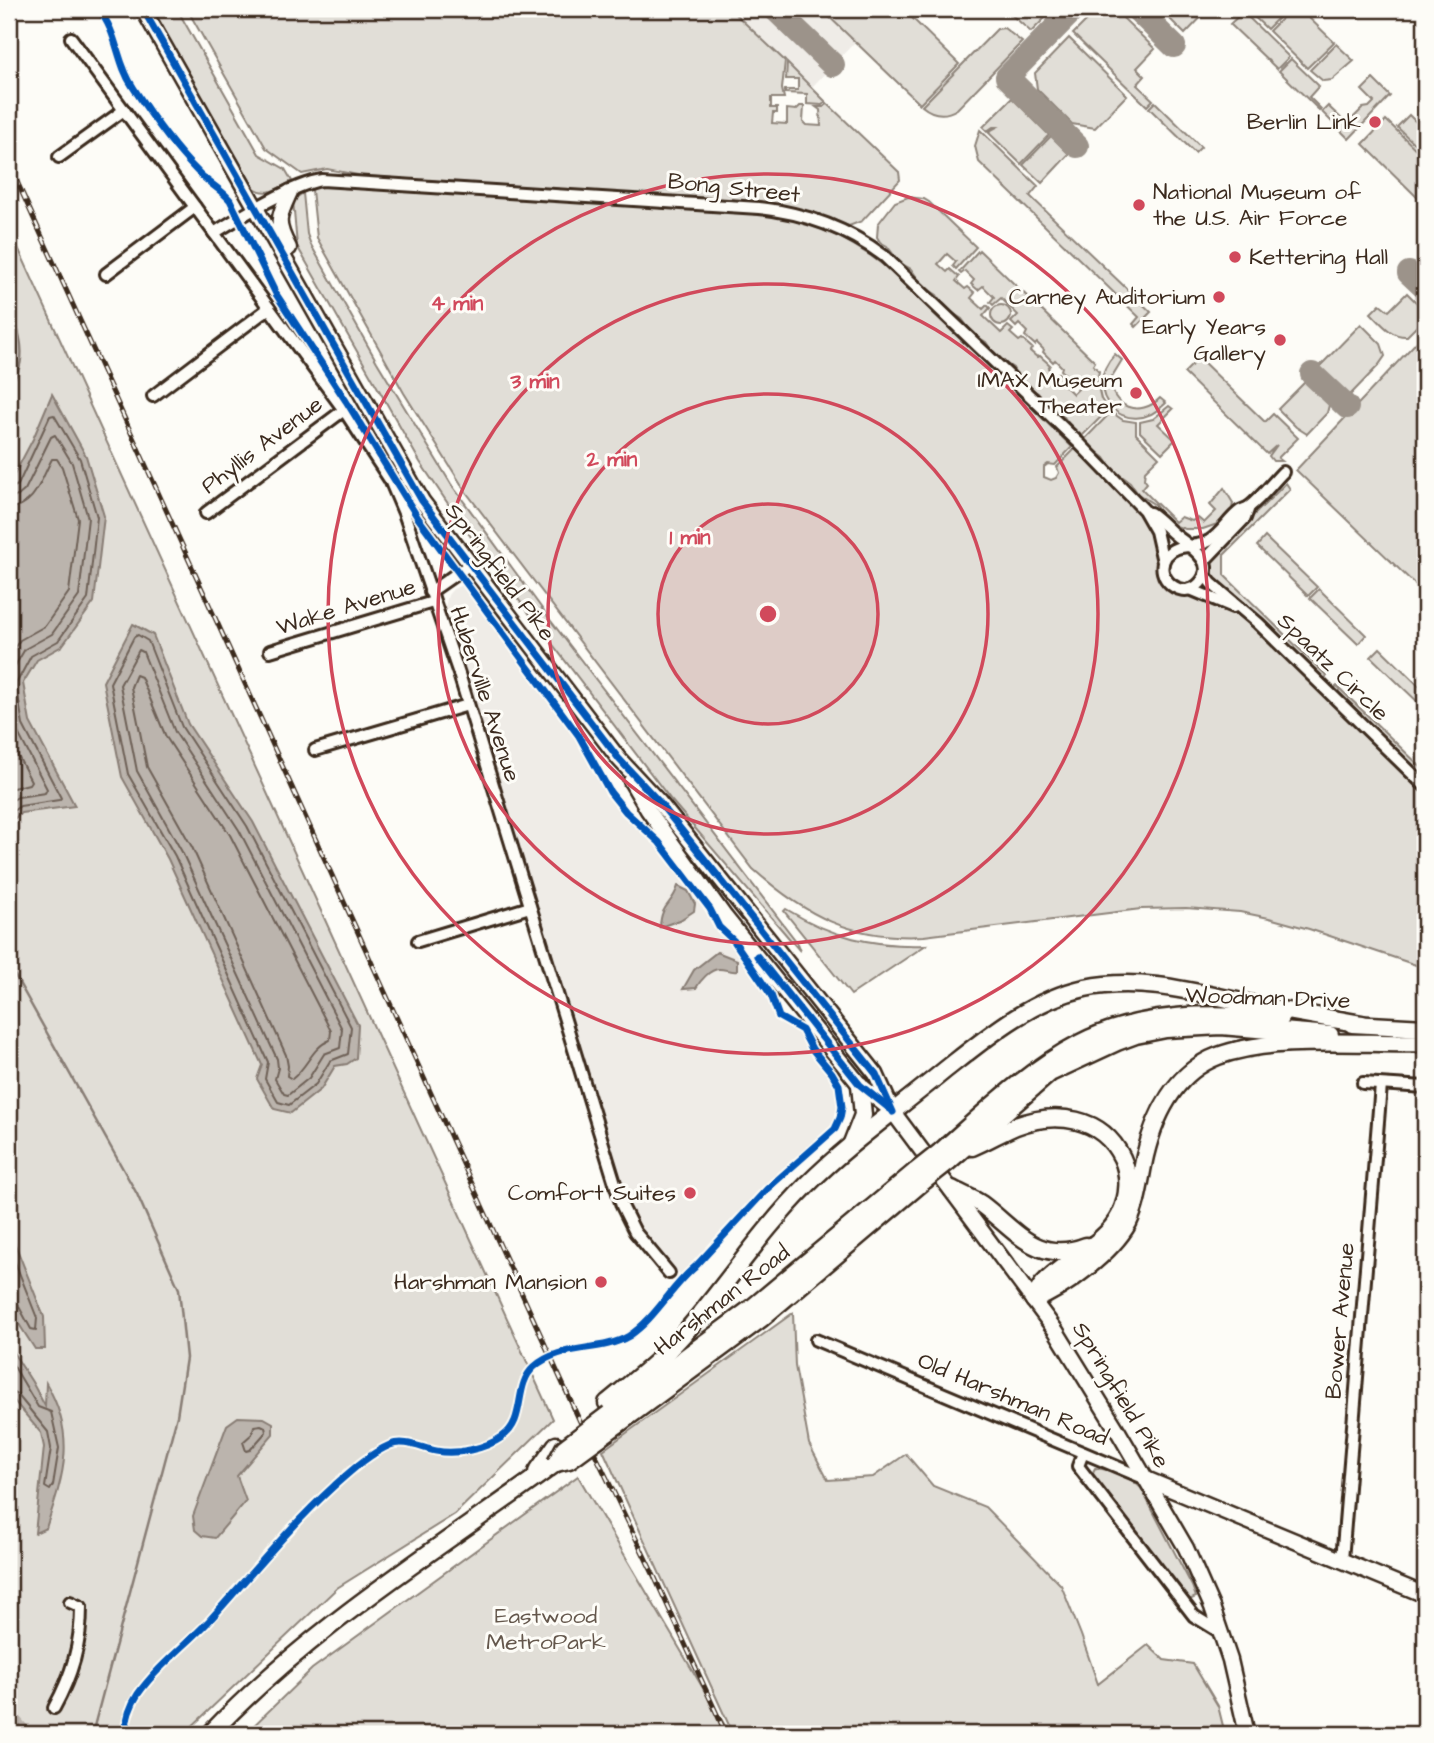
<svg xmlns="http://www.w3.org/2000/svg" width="1434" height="1743" viewBox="0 0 1434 1743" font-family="'Architects Daughter',sans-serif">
  <rect width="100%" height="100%" fill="#fdfcf7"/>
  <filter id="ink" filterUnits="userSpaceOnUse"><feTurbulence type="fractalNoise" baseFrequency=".0143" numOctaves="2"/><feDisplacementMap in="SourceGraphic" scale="14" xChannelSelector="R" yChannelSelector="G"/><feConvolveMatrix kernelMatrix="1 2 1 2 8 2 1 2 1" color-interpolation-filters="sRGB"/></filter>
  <g filter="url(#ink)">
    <g fill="#efece7">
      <polygon points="730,9 821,9 855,42 812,87"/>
      <polygon points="460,586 467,587 496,632 581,745 589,765 610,799 650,837 707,909 766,995 774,1015 779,1021 792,1026 830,1074 837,1092 839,1112 830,1128 765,1187 693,1265 681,1275 636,1225 625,1202 445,607 448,595 453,589"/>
    </g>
    <g fill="#e1ded7" stroke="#8e847a" stroke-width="2">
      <path d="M152,9H177L259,154L285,169L292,181C279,188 268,197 254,188Z"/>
      <polygon points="187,9 730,9 785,61 782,89 784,98 771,98 771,108 777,108 777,113 773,113 772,123 787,124 787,109 796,110 800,106 804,106 803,122 806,125 821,126 820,110 816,107 823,107 828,104 899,172 900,180 862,221 849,226 802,211 754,202 363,176 327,169 302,174 266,148"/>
      <polygon points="821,9 903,9 959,64 920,104"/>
      <polygon points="1005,9 1054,9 1031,32"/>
      <polygon points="1178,9 1209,9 1185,34 1169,18"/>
      <polygon points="1246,9 1287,9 1267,29"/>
      <polygon points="1291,9 1300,9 1334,42 1307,68 1269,31"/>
      <polygon points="1098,12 1113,12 1120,15 1155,49 1137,68 1145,76 1137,85 1153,100 1147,106 1073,34 1092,15"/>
      <polygon points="1243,12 1289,57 1277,69 1230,24"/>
      <path d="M1004,28L1022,42L957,109C944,117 933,115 922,106L997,29Z"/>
      <polygon points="1069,38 1127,95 1095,128 1072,124 1037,89 1035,73"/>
      <polygon points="1336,44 1354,61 1332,80 1323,81 1310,70"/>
      <polygon points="1291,59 1319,86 1309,97 1321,109 1320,111 1279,71"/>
      <polygon points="787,63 826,102 822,105 807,104 807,94 785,93 785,90 798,90 798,79 786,79"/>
      <polygon points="1373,79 1390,96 1349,139 1322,112 1328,106 1347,124 1363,108 1369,107 1374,102 1362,90"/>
      <polygon points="1012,98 1049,135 1021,164 988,132 997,127 993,127 987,131 983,127"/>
      <polygon points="1155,102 1201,147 1195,153 1149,108"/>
      <polygon points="1409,115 1425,131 1425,154 1397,127"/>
      <polygon points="1386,120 1425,158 1425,205 1363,144"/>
      <polygon points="980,130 1038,186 1030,196 1151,312 1136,327 1133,324 1139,317 979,162 975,146"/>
      <polygon points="1051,136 1069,154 1042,183 1023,165"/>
      <path d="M316,187H361L769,214C814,222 850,239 886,267L1072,447L1055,465L1048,464L1044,467V477L1051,480L1056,478L1059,473L1057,467L1075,449L1145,517L1155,536L1159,570L1186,593L1208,599L1245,619L1425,793V968L1309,929L1269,918L1240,912L1186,908L1141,909L924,936C851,940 806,916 753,869L466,492L404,393L317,238L312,190Z"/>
      <polygon points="303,193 307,234 311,245 377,362 451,484 551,621 796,941 800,951 671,800 465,529 420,462 297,246 293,200"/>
      <polygon points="908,197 924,199 929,202 976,247 956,269 953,266 956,262 947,254 938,264 947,272 950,269 959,277 956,281 965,289 968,287 975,293 971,298 983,309 987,305 990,308 983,316 1001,333 1008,326 1013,330 1010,333 1019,341 1022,339 1032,348 1030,351 1037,357 1040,356 1050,365 1048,368 1055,375 1058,373 1067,382 1065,386 1073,394 1080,387 1098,386 1101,399 1108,410 1082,436 1079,438 1064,417 1053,411 1038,393 1027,387 1017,377 1013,368 996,357 986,342 973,334 962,319 945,308 937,295 923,286 911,269 900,263 887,246 880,242 877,237 878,224 895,202"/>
      <polygon points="9,228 553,1419 455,1514 337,1588 184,1734 9,1734"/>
      <polygon points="979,250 1095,362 1093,365 1099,371 1097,382 1080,383 1073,376 1070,379 1061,370 1062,367 1055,360 1053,362 1043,352 1044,350 1037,343 1035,345 1025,336 1027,332 1019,324 1016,327 1011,322 1018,315 1001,298 993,305 990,302 994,297 983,286 978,290 971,284 974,280 965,271 961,274 959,272"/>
      <path d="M1407,293L1425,311V318L1407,336C1391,337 1381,323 1371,313L1380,304L1389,311Z"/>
      <circle cx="1001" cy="315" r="10"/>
      <polygon points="1361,324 1381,344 1385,356 1378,366 1349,396 1319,367"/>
      <polygon points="1425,333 1425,594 1296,470"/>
      <path d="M1115,354L1122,360L1111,378C1109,408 1141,418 1160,398L1166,403C1127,443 1078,393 1115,354Z"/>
      <polygon points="1199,358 1265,422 1273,414 1298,438 1278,458 1282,461 1273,461 1269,456 1277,445 1267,454 1184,373"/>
      <polygon points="1307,380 1326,397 1329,405 1327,413 1307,434 1296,427 1278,409"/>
      <polygon points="1169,406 1173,409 1158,424 1175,440 1162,453 1140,432 1140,422 1153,419"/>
      <polygon points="1111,412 1123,420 1136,422 1136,434 1159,457 1145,471 1144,479 1147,483 1142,489 1175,522 1181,517 1192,521 1198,518 1204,523 1216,511 1210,505 1224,488 1233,503 1231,516 1223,522 1203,529 1185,529 1173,525 1165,520 1155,505 1138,494 1130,482 1113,470 1105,458 1083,441"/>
      <path d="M1286,483L1290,489L1224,555V575L1327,676L1324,680L1251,609L1213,579C1208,568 1209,563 1216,553Z"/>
      <polygon points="1265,537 1317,587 1308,596 1257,546"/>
      <polygon points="1319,589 1366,635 1358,644 1310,598"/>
      <polygon points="1380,648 1425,692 1425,709 1371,657"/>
      <polygon points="1337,686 1425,771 1425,779 1333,689"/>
      <path d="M786,909C832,937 872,947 926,945L851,995L784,911Z"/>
      <polygon points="793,1313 795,1366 809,1444 828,1480 873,1477 906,1454 933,1486 985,1507 1061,1585 1081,1635 1098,1684 1148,1645 1164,1660 1193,1664 1218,1706 1225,1734 733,1734 603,1450"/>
      <path d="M1095,1468C1113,1470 1128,1475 1141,1488L1192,1586L1196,1597L1187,1601L1092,1474Z"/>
      <polygon points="578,1476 730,1734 245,1734 312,1669"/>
    </g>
    <g fill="#bbb4ad" stroke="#887d74" stroke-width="2">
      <polygon points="52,394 86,456 104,516 94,602 62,646 37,660 23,683 30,722 75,806 21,813 9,823 9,494 14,475 33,439"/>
      <polygon points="133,624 153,635 188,724 253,822 358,1025 356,1058 347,1064 335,1066 321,1089 291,1113 274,1109 257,1079 262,1065 168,859 122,777 103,682"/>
      <path d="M678,886L688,891L695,904L694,911L680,920L660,927C661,903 672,906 678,886Z"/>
      <path d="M717,952L737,960V971C730,972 726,969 719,969C710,969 700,981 696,988L683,989L694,970Z"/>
      <polygon points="9,1229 44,1317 45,1349 35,1349 17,1321 9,1300"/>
      <path d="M9,1346L32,1382L45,1406L46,1383C77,1436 64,1474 46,1528L35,1533L44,1447L41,1433L9,1395Z"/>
      <polygon points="238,1417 264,1418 273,1423 273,1434 237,1476 246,1501 215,1538 202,1536 195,1530 193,1516 227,1425"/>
    </g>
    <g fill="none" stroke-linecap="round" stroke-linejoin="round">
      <g stroke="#6e6157" stroke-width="2">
        <polyline points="9,489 18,485 50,416 54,415 80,459 97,517 88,599 58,641 31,656 16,684 23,725 61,798 59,800 20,806 9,814"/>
        <polyline points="9,498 18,496 25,490 51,437 55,435 72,463 88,518 79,596 52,634 25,649 9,676"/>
        <path d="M9,508C35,507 41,479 52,459H57L62,467L78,519L69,592L45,626L20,640L9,655"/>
        <polygon points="138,635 148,641 182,727 247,826 351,1027 348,1054 330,1061 316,1084 289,1105 278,1102 265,1079 268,1062 175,856 128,774 110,683 134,637"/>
        <polygon points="139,650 143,652 175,732 239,830 342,1029 340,1048 324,1054 309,1078 288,1095 284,1094 275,1079 278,1068 277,1059 182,852 137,771 120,685"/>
        <path d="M136,675L141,677L166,737L230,835L331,1031L330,1040C311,1048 308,1067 292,1079L287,1076L288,1066L286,1055L192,847L147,767L131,687Z"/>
        <polyline points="9,695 15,727 47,789 45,793 18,797 9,802"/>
        <polyline points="9,739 31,781 29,784 9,789"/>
        <polyline points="9,1247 37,1318 36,1330 31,1329 17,1303 9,1301"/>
        <polyline points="9,1358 38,1407 51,1412 59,1448 53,1485 50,1490 45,1487 51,1448 48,1432 17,1394 9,1392"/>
        <polygon points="261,1425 265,1427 266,1432 250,1450 246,1451 243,1442 252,1434 254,1426"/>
      </g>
      <g stroke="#887d74" stroke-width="2.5">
        <path d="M9,304C19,330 31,362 9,385"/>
        <polyline points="9,965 137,1194 179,1289 186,1358 177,1416 92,1734"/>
      </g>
      <polyline stroke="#bbb4ad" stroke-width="16" points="9,1716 24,1734"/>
      <g stroke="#9c938a" stroke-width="24">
        <polyline points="775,9 833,65"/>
        <polyline points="1074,9 1007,77 1077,146"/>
        <polyline points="1136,9 1174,46"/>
        <polyline points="1409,273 1425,288"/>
        <polyline points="1312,374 1347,407"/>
      </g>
      <g stroke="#3b2a1e" stroke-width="16">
        <g id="street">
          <polyline points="71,38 344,410 390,480 404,513 459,674 622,1206 635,1232 669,1273"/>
          <polyline points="59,157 124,110"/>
          <path d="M214,233C240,217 293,184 322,180L759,208C804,213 847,228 884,256L1079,443L1144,510L1156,531L1163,562"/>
          <polyline points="106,274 195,207"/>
          <polyline points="153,396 269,308"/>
          <polyline points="206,513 344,410"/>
          <path d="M1150,513C1159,519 1166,527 1174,534C1188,546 1219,561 1200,583C1183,602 1152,578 1166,556C1176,542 1195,549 1209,541C1222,533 1228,520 1240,511C1243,509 1246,509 1249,507C1262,497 1272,483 1283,472"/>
          <polyline points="1204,561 1245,518 1249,507"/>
          <polyline points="1205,575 1211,583 1258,623 1425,786"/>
          <polyline points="1190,589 1233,607"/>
          <polyline points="430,592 469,565"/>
          <polyline points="270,651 433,602"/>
          <polyline points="315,750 468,705"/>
          <polyline points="418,941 530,907"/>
          <polyline points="1363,1083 1425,1087"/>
          <polyline points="816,1340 1146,1479"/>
          <polyline points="1083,1453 1078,1466 1194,1616 1220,1632"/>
          <polyline points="1342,1560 1381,1085"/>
          <path d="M54,1708C72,1675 81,1645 81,1607L70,1602"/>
        </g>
      </g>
      <g stroke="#3b2a1e" stroke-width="19">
        <g id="secondary">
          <polyline points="143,9 422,501 619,759 659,802 876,1074 893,1112 1056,1331 1119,1433 1186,1548 1212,1607 1230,1660 1247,1734"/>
          <path d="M289,248C275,222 278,218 290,192"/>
          <polyline points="631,781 648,810 725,917 860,1085 891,1110"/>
          <polyline points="1146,1479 1425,1595"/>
        </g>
      </g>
      <g stroke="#3b2a1e" stroke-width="21">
        <g id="primary">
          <polyline points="1352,1024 1425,1028"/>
          <polyline points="852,1143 863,1115 860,1085"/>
          <path d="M972,1147C987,1141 1001,1132 1016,1126C1055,1111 1102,1116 1122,1158C1130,1175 1129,1197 1120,1215C1105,1245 1068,1258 1045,1282C1040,1286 1037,1294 1034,1300"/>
          <path d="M940,1152C984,1113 1028,1070 1080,1043C1142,1011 1214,1013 1281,1018"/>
          <polyline points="948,1162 1050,1073 1117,1042 1136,1035 1166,1029 1221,1026 1330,1035"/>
          <path d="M952,1189C961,1194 973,1198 981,1204C1016,1230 1037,1265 1086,1246"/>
          <path d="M1034,1300C1065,1288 1112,1252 1128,1223C1138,1202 1140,1178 1145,1156C1155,1114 1176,1072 1218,1056C1275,1035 1363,1045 1425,1043"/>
          <path d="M607,1403C636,1379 665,1357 689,1328C729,1281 763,1229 807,1185C849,1143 899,1108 945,1070C988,1036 1031,1000 1085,988C1138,977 1191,991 1242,1002C1282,1011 1322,1017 1362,1024"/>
          <polyline points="609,1414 753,1307 916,1171"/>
          <polyline points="617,1425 762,1318 924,1181"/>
          <polyline points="537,1472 556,1445"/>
          <path d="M210,1734C310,1628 438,1549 556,1463"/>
        </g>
      </g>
      <use href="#street" stroke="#fdfcf7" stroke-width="10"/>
      <use href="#secondary" stroke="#fdfcf7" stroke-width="14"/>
      <use href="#primary" stroke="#fdfcf7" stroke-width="16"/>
      <g stroke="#3b2a1e" stroke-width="5">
        <polyline id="rail" points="9,164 587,1437 655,1578 726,1734"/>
      </g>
      <use href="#rail" stroke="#fdfcf7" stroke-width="2.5" stroke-dasharray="8" stroke-linecap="butt"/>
      <g stroke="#3b2a1e" stroke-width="21" stroke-linecap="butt">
        <g id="primary-bridge">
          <polyline points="916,1171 940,1152"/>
          <polyline points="924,1181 948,1162"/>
          <polyline points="556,1463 564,1448 609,1414"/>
          <polyline points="556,1463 569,1460 617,1425"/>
        </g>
      </g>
      <use href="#primary-bridge" stroke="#fdfcf7" stroke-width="16"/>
      <g stroke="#fdfcf7" stroke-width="11">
        <g id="cycleway">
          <path d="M98,9C118,32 116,62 133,87C152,117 173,147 198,172C208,183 221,189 230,200L276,294L346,401L418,518L579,736L610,792L626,812L659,842L710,909L719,927L734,941L771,995L779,1017L802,1030L812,1049L832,1073L839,1085L842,1107L840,1118L835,1129L767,1189L695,1267C671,1287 655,1319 629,1336C600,1353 560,1343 534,1367C513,1386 527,1420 502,1437C485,1449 456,1455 436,1451C421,1448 404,1439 390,1445C369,1454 351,1471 334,1486C288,1528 250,1576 208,1622C185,1646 157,1667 138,1694C130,1706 126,1720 125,1734"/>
          <polyline points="143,9 422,501 619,759 659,802 876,1074 893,1112"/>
          <polyline points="757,956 860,1085 890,1109"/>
        </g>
      </g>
      <use href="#cycleway" stroke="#0057b8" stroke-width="7"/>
    </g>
  </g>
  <circle cx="768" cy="614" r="110" fill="#d1495b" fill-opacity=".12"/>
  <g fill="none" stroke="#d1495b" stroke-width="3.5">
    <circle cx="768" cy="614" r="110"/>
    <circle cx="768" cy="614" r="220"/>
    <circle cx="768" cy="614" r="330"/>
    <circle cx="768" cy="614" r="440"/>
  </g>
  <g fill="#d1495b" stroke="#fdfcf7" stroke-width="2.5">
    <circle cx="1375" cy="122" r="7"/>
    <circle cx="1139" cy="205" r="7"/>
    <circle cx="1235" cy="257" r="7"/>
    <circle cx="1219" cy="297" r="7"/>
    <circle cx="1280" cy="340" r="7"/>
    <circle cx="1136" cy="393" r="7"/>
    <circle cx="690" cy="1193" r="7"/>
    <circle cx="601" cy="1282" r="7"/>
  </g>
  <g text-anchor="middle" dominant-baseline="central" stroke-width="6" stroke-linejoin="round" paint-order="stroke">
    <g font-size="23" fill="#3b2a1e" stroke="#fdfcf7" text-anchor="end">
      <text x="1361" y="122">Berlin Link</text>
      <text x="1153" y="192" text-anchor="start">National Museum of<tspan x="1153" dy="26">the U.S. Air Force</tspan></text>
      <text x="1249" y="257" text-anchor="start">Kettering Hall</text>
      <text x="1205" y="297">Carney Auditorium</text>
      <text x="1266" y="327">Early Years<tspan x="1266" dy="26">Gallery</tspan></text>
      <text x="1122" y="380">IMAX Museum<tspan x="1122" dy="26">Theater</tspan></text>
      <text x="676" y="1193">Comfort Suites</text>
      <text x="587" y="1282">Harshman Mansion</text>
    </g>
    <g font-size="23" fill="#3b2a1e" stroke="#fdfcf7">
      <text transform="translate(734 188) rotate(6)">Bong Street</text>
      <text transform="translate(262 445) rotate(-37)">Phyllis Avenue</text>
      <text transform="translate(500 572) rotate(53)">Springfield Pike</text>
      <text transform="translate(346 607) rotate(-17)">Wake Avenue</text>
      <text transform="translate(1333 667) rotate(44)">Spaatz Circle</text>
      <text transform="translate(485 694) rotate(72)">Huberville Avenue</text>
      <text transform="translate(1268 998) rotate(2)">Woodman Drive</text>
      <text transform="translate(722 1300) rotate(-38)">Harshman Road</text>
      <text transform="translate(1340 1321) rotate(-85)">Bower Avenue</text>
      <text transform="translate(1121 1395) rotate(59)">Springfield Pike</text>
      <text transform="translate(1013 1399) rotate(23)">Old Harshman Road</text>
    </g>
    <g font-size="23" fill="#64574c" stroke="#fdfcf7">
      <text x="546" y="1616">Eastwood<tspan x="546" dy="26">MetroPark</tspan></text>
    </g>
  </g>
  <circle cx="768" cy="614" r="10" fill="#d1495b" stroke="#fdfcf7" stroke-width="3.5"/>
  <g font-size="21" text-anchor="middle" font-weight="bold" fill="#d1495b" stroke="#fdfcf7" stroke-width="6" stroke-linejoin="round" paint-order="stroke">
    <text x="457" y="310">4 min</text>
    <text x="535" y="388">3 min</text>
    <text x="612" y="466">2 min</text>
    <text x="690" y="544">1 min</text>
  </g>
  <rect width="1434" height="1743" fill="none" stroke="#fdfcf7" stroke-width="35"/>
  <rect x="18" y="18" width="1399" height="1708" fill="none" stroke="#3b2a1e" stroke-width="2.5" filter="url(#ink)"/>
</svg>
